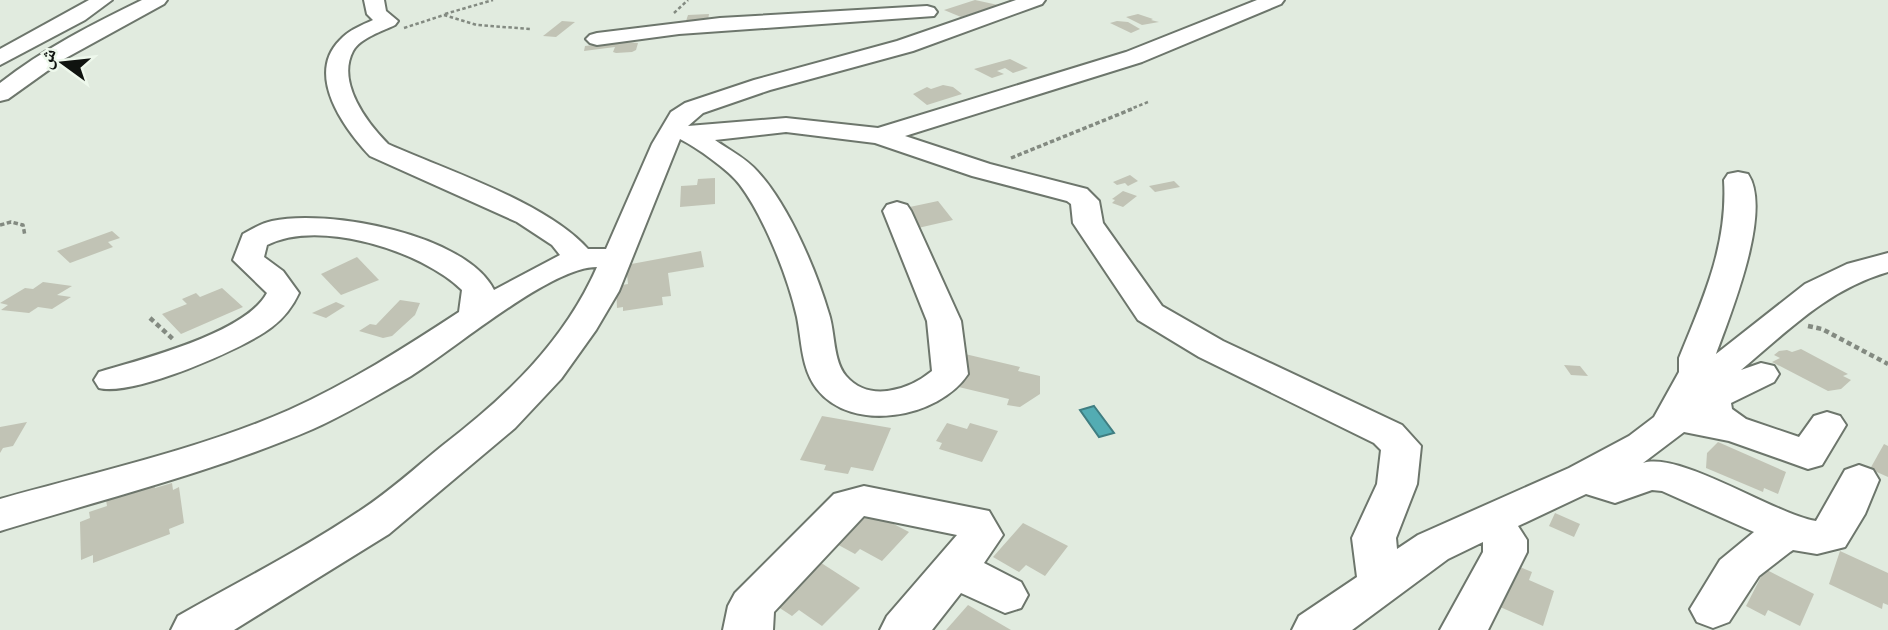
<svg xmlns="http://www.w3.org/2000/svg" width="1888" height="630" viewBox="0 0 1888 630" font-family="'Open Sans','Noto Naskh Arabic',sans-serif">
  <rect width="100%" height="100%" fill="#e1ebdf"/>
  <polygon fill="#53acb3" stroke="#3f7e82" stroke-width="2" points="1094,406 1114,433 1099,437 1080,410"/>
  <g fill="#c1c3b5">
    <polygon points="975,0 998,5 961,17 944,10"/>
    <polygon points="709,14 708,20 686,21 688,15"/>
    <polygon points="1138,14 1153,19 1151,20 1159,22 1142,25 1126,17"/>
    <polygon points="562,21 575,22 556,37 543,36"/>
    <polygon points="1117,21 1128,22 1140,29 1131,33 1110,23"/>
    <polygon points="610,43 627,42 638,43 636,50 632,52 616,53 613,52 615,47 584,51 585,46"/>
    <polygon points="1010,59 1028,68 1013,73 1005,68 997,71 1004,74 992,78 974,69"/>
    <polygon points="943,85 953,87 962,94 927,105 913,94 927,87 931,89"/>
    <polygon points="1130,175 1138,181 1128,186 1125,183 1117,185 1113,182"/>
    <polygon points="715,178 715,204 680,207 681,186 697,185 698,179"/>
    <polygon points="1174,181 1180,187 1155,192 1149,186"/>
    <polygon points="1123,191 1137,196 1123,207 1112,203 1115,200 1112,199"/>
    <polygon points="938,201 953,220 918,228 905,208"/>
    <polygon points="112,231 120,238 108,242 113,247 70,263 57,251"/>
    <polygon points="701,251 704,267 668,273 671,296 662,297 663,305 623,311 623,307 617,308 616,286 628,284 626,265"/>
    <polygon points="357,257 379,280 341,295 321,274"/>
    <polygon points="43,282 72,286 57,295 71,297 52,309 38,307 29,313 1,310 8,305 0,303 25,288 33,289"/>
    <polygon points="222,288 243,307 181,334 162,314 187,304 182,299 196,293 200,297"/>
    <polygon points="400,300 420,303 415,315 392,336 383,338 359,331 370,324 376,325"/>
    <polygon points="336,302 345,306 326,318 312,313"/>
    <polygon points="1801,349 1848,374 1843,376 1851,380 1841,389 1828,391 1772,362 1780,358 1774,355 1779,351 1787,350 1792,352"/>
    <polygon points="965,354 1020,367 1018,371 1040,376 1040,394 1020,407 1007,405 1009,399 946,384"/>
    <polygon points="1564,365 1580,366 1588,376 1571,375"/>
    <polygon points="822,416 891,428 873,471 851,467 848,474 824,470 826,465 800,460"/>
    <polygon points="27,422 13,446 3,448 0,453 0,427"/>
    <polygon points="947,423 967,429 970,423 998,431 982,462 939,449 942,443 936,441"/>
    <polygon points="1718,442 1786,472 1778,494 1764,488 1763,492 1706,468 1707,453"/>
    <polygon points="1884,444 1888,446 1888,477 1870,469"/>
    <polygon points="172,483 173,490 179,487 184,523 169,529 170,534 93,563 93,555 81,560 80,522 90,518 89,512 107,506 106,500 154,484 155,488"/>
    <polygon points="865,509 909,532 882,561 860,549 855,554 833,542"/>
    <polygon points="1555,513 1580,524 1574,537 1549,526"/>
    <polygon points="1023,523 1068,546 1045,576 1026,565 1019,572 993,557"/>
    <polygon points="1840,551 1888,573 1888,605 1883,603 1882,609 1829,584"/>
    <polygon points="812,557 860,588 822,626 799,610 792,616 766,599"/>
    <polygon points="1512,564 1532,572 1529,580 1554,591 1543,626 1498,606"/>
    <polygon points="1765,569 1814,594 1800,626 1768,610 1765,616 1746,606"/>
    <polygon points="968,605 1011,630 946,630"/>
  </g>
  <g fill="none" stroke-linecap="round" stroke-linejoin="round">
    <g stroke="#6d766c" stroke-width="4">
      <g id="minor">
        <polygon points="89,0 112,0 85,20 0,65 0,49"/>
        <path d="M142,0H167L164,4L64,59L8,99L0,101V83C43,49 93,24 142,0Z"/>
        <path d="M364,0H384L386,11L398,21L395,25C383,31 360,38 353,51C336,83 368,124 388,144C448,171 546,202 588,249H606L652,144L671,112L685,103L754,80L897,41L1016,0H1045L1042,4L913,51L770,90L703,113L688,126L786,118L878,128L1126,52L1257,0H1284L1281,4L1142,62L905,136L990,164L1087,189L1099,201L1103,223L1162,306L1223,341L1402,425L1421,446L1417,484L1396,538L1397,549L1418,535L1569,468L1629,436L1654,417L1679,372V358C1703,299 1728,245 1724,180L1728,174L1738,172L1748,174C1773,211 1730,315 1716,354L1805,284L1847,264L1888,253V272C1827,290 1789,330 1741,370L1761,363L1774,366L1779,374L1774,382L1731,403L1732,409L1746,419L1799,437L1814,416L1827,412L1840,416L1846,425L1822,465L1808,469L1729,441L1684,432L1643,463C1680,451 1774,514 1816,521L1845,470L1859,465L1873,470L1879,480L1865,514L1845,547L1817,554L1793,550L1790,552L1759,576L1729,622L1713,628L1697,622L1690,609L1720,560L1754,532L1662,491L1652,490L1615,503L1586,494L1518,526L1527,540V552L1488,630H1440L1483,552V542L1448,559L1352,630H1292L1299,616L1357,577L1352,538L1377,484L1381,450L1374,443L1199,357L1138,320L1073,223L1071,204L1067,201L972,176L875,143L786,132L715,140C729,150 746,158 758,172C789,206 816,270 829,314C835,332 833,361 846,376C869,403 909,390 932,371L927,321L883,211L887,205L897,202L907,205L911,211L961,321L968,374C939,418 852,434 817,389C801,368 802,342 797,317C788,277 764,217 740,185C729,170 696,147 680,139L619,291L596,330L561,379L515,428L389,534L234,630H171L178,616C238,582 301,550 358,512C388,493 415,468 442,446C506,397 564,342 597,267C550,267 455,349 411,376C380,394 346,414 313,429C213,472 104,499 0,531V499C93,473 201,449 289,410C349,383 404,348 459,312L462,290C422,251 319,218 267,245L264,257L283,271L299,293C293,306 284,318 272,327C244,349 132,397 99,388L94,380L99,372C142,359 246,333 267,293L233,260L243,234C252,229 262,223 272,221C328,209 466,234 494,290L560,255L552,245L517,222L370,156C344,128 305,75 340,40C349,30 362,25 373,20L367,14Z"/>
        <polygon points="927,6 934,8 937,12 934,16 679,34 597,45 590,43 586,39 590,35 597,33 720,18"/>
        <polygon points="864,486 989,511 1003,535 984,563 1021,582 1028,595 1021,608 1005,613 961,593 932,630 880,630 887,616 957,535 864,516 774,612 773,630 723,630 728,606 735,593 834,494"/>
      </g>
    </g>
    <g stroke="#838a81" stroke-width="2.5" stroke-dasharray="3.5 2.5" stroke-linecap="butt">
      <polyline points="674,13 688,0"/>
      <polyline points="445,14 493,0"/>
      <polyline points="404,28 444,15 477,25 531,29"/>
      <polyline points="1128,110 1148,102"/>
    </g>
    <g stroke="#838a81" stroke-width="3.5" stroke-dasharray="4.5 2.5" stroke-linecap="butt">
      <polyline points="1011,158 1132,109"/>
      <polyline points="0,225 11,222 23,225 25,236"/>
    </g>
    <g stroke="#838a81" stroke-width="4.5" stroke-dasharray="5 3.5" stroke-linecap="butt">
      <polyline points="150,318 174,340"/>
      <polyline points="1808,326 1822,329 1888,364"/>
    </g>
    <use href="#minor" fill="#fff" fill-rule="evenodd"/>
  </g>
  <g transform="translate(63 63) rotate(285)" stroke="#eef8ec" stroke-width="5" paint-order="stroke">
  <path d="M0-5L12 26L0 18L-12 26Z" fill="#0f130f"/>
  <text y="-10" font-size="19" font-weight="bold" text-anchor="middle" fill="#0f130f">ش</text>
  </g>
</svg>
